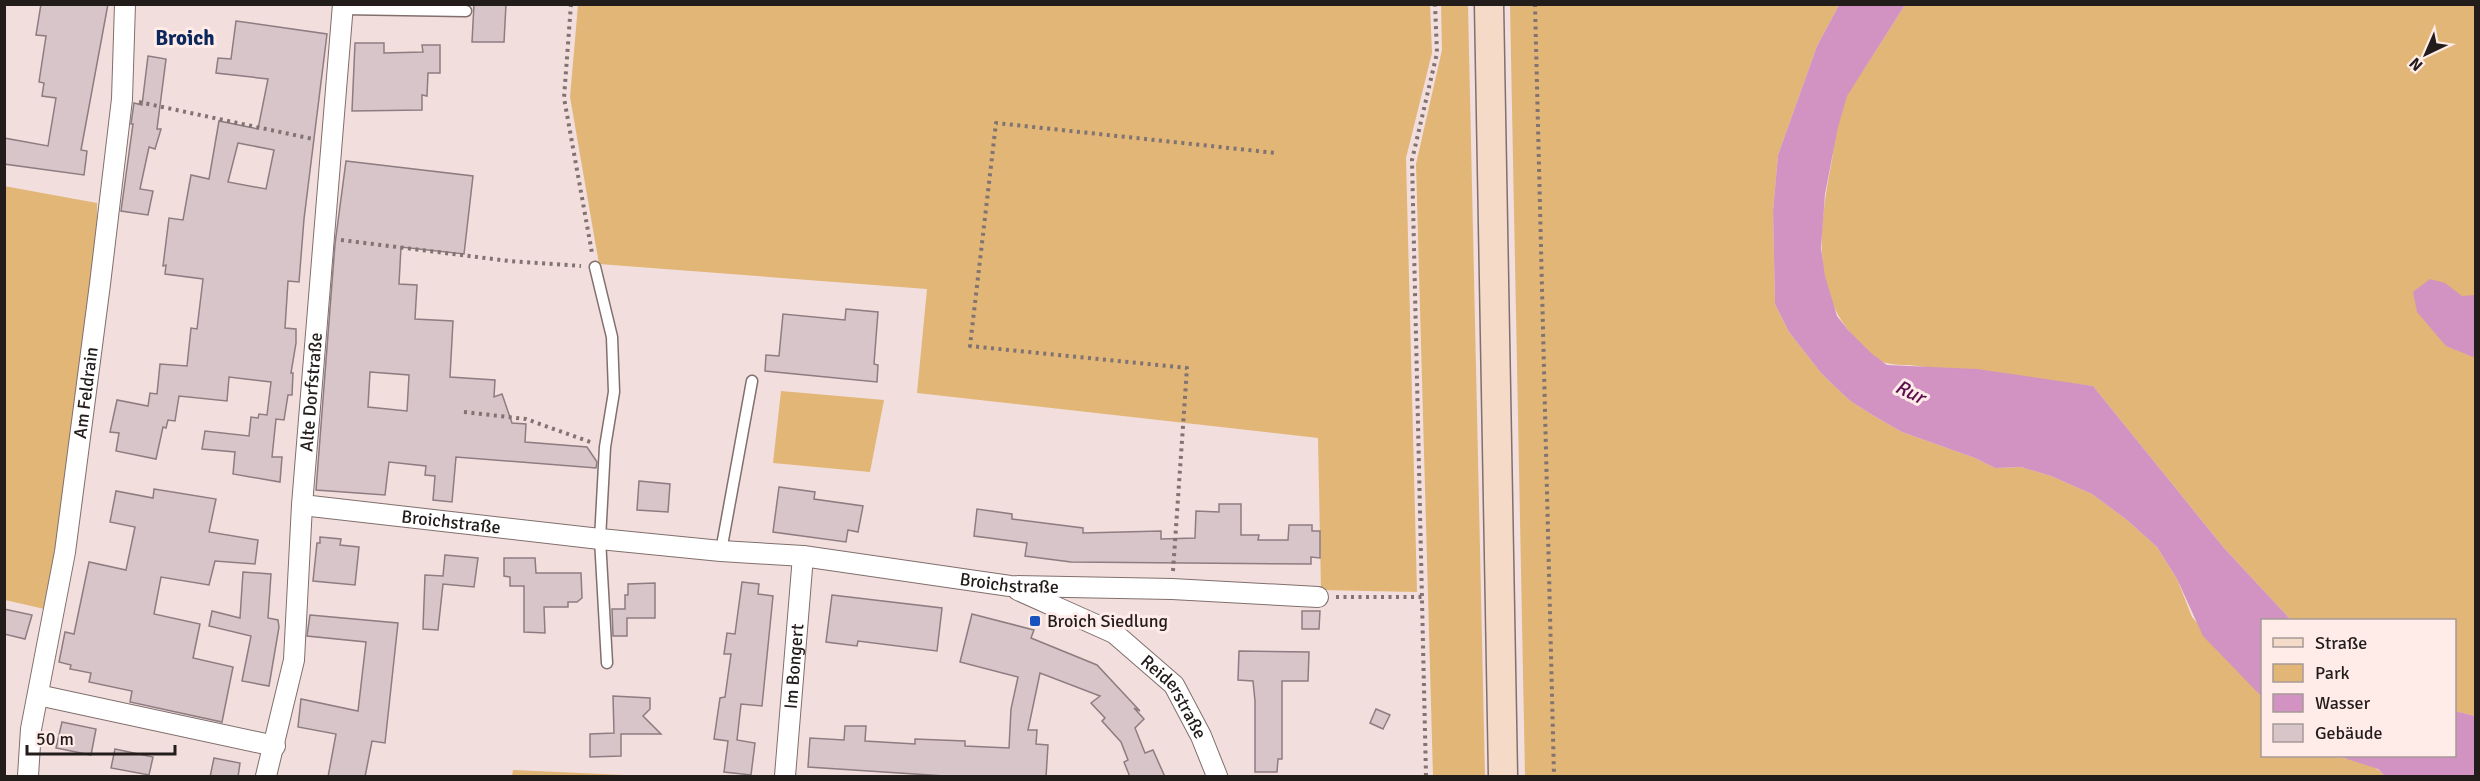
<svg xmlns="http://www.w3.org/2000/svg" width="2480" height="781" viewBox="0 0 2480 781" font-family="Signika,sans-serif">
  <rect width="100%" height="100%" fill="#f2dedc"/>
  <g fill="#e1b677">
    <polygon points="578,5 1430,5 1432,53 1406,158 1417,592 1321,590 1318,438 917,393 927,289 599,264 570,97"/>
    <polygon points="1441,5 1468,5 1485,776 1433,776 1416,164 1442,50"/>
    <path d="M1510,5H1839L1817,46L1778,155L1773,211L1775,304L1789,332L1821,373L1849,400L1874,416L1902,432L1975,458L1995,468L2021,467L2051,476L2092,494L2127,520L2157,547L2177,579L2192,617L2262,697V756C2296,756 2362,750 2385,776H1525Z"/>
    <path d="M1905,5H2475V716L2455,711L2454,620H2291L2224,548L2093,386L1909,365C1880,365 1878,361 1858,341C1809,292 1820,222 1832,160C1835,139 1838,117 1846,97C1851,87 1859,76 1866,66C1879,46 1892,25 1905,5Z"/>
    <polygon points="4,186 97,203 97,242 49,610 5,600"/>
    <polygon points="781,391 884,400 870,472 773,463"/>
    <polygon points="513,770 647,776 512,776"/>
  </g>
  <g fill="#d293c2">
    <polygon points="1839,5 1905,5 1847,96 1838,127 1825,194 1821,248 1825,276 1837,316 1848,330 1871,353 1887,365 1977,369 2093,386 2224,548 2291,620 2262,620 2262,697 2203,636 2177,579 2157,547 2127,520 2092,494 2051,476 2021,467 1995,468 1975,458 1902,432 1874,416 1849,400 1821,373 1789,332 1775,304 1773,211 1778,155 1817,46"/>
    <polygon points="2430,279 2445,283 2462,296 2475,295 2475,356 2473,357 2446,346 2417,312 2413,292"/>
    <polygon points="2455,711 2475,716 2475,776 2385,776 2378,769 2338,756 2454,756"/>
  </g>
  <g fill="#d7c5c9" stroke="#8d7c81" stroke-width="1.5" fill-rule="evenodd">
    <polygon points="41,4 108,4 81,150 87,151 84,175 4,164 4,138 48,146 56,98 42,96 44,83 39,82 46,36 36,35"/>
    <polygon points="474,4 506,4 504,42 472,42"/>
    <path d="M236,21L327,34L304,219L299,282L288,281L285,328L296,329V343L291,373H293L292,395H288L284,420L276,419L272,457H282L280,482L233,474L235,452L202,449L205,431L249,436L251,417L258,418L259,414L267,415L271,382L229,377L227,401L179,396L175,421L168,420L166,428L163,427L156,459L116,451L119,433L110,432L117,400L148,406L150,393L157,394L160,364L187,366L191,328L197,329L203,279L165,274L166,265L163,266L169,218L183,220L191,175L209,179L219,121L258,129L268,79L216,73L218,58L231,59ZM238,143L274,150L266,189L228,182Z"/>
    <polygon points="355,43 384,43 384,53 423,52 422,45 440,45 440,73 428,73 427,96 422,95 422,110 352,111"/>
    <polygon points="148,56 166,59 157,129 161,129 155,149 149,147 140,189 153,191 148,215 121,211 133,124 131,124 134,103 142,105"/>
    <path d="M346,161L473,176L464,254L401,247L399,284L417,285L415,319L453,321L450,377L495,380L494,397L502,394L512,423L526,424L525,442L587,447L597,462L596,468L456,457L452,502L433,500L435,476L425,475L426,466L389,462L385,495L316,490L335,244ZM370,372L409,375L407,411L368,407Z"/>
    <polygon points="846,309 878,312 874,364 878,365 877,382 765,371 766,355 779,356 783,314 845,320"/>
    <polygon points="639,481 670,484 668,512 637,510"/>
    <polygon points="779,487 815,492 814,499 863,506 858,532 848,530 846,542 773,532"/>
    <polygon points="154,489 216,499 209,532 258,540 255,564 215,561 209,585 161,577 154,614 200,624 193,658 233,667 222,722 130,702 132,691 89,682 91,673 70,669 71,665 59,662 65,632 74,634 89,562 126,570 135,527 110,522 116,491 153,498"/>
    <polygon points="1219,504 1241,504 1241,535 1259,535 1258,540 1288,540 1289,525 1312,525 1312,531 1320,531 1320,558 1311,557 1311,564 1071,562 1025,556 1027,543 974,536 977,509 1012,514 1012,519 1083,528 1083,533 1161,531 1161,539 1195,538 1196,511 1219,512"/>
    <polygon points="320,537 341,539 340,545 359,547 355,585 313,581 317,543 320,543"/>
    <polygon points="445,555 478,558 474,587 443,584 438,630 423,629 425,575 443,576"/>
    <polygon points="504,558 535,558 536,573 581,573 582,598 577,602 568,602 568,607 544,607 545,633 524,632 524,586 510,586 510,577 504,576"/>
    <polygon points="243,572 271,574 268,618 278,620 279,627 269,686 242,681 251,636 209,626 212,611 240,618"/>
    <polygon points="742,582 759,584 758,594 773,596 762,706 741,704 737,740 755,743 751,775 724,772 728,741 714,739 720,698 725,697 731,654 724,654 727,633 735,634"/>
    <polygon points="655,583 655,618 627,618 627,636 613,636 612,609 625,609 625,595 628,595 628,584"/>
    <polygon points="832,595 942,608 937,651 858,641 857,646 826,642"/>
    <polygon points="4,609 32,615 25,639 4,634"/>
    <polygon points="1302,611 1320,611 1319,629 1302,629"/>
    <polygon points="972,614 1034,630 1031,638 1097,665 1140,711 1134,708 1144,719 1135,728 1145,753 1153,750 1165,777 1130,777 1124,762 1128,760 1121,742 1102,721 1105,718 1091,703 1100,696 1040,673 1028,730 1037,730 1036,744 1048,745 1046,777 960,777 808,767 810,738 844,740 845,726 866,726 865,741 915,744 915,739 965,741 965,746 1009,748 1011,709 1018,677 960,662"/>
    <polygon points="310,615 398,623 385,743 372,741 365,777 328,777 336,734 298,727 301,699 358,711 366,642 307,636"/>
    <polygon points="1239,651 1309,652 1308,681 1282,681 1282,759 1278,759 1277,772 1255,772 1255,701 1253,681 1238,680"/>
    <polygon points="613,696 650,698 650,709 643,716 661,734 621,734 621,756 590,757 590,734 614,733"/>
    <polygon points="1376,709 1390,715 1383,729 1370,723"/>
    <polygon points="62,722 96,729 91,755 56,748"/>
    <polygon points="115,749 153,757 149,775 111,768"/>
    <polygon points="214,758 240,763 238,777 210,777"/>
  </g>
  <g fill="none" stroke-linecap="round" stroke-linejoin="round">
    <g stroke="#806f6d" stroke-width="13">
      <g id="service">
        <polyline points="343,9 466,11"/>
        <polyline points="595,267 612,337 614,392 605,447 600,539 607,663"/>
        <polyline points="721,551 752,381"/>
      </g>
    </g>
    <g stroke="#806f6d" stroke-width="22">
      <g id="minor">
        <path id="s1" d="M302,505L600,539L721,551L803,556L1010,586L1172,589L1318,597"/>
        <path id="s2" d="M1018,590L1114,633L1174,685L1201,736L1217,776"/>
        <polyline points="38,695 275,746"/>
        <path id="s3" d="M28,776L31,729L65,552L100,284L122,99L125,4"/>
        <path id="s4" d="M266,776L294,660L302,505L343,4"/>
        <path id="s5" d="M785,776L803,556"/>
      </g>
    </g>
    <g stroke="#806f6d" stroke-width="31">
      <polyline id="secondary" points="1489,4 1503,776"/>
    </g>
    <g stroke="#807372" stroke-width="4" stroke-dasharray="3 4.5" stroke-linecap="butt">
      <polyline points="571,4 564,98 592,253"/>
      <polyline points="1535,4 1554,776"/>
      <polyline points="139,102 313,139"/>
      <polyline points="341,240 509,261 581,266"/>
      <polyline points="464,412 526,419 593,443"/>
      <polyline points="1173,571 1187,368 970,346 996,123 1276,153"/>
      <polyline points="1336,597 1422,597"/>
      <polyline points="1426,776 1412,160 1437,53 1435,4"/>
    </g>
    <use href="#service" stroke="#fff" stroke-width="10"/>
    <use href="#minor" stroke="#fff" stroke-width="20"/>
    <use href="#secondary" stroke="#f5dac8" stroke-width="28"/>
  </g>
  <rect fill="#1951be" stroke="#ffece9" stroke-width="2" x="1029" y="615" width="12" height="12" rx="3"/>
  <g text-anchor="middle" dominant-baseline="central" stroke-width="6" stroke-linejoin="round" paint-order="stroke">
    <g font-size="18" fill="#221c1b" stroke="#ffece9">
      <text stroke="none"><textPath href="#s3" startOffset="388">Am Feldrain</textPath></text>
      <text stroke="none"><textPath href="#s4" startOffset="388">Alte Dorfstraße</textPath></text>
      <text stroke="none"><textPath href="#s1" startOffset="150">Broichstraße</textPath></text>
      <text stroke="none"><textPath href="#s1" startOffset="712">Broichstraße</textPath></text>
      <text stroke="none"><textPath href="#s5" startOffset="110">Im Bongert</textPath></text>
      <text stroke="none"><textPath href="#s2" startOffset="194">Reiderstraße</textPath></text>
    </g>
    <g font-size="18" fill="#221c1b" stroke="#ffece9" text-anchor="start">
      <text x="1047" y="621">Broich Siedlung</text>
    </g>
    <g font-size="20" font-style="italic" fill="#5a0f4d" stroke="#ffece9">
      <text transform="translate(1910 392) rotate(26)">Rur</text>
    </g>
    <g font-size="21" font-weight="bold" fill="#0c275c" stroke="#ffece9">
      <text x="185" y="38">Broich</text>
    </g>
  </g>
  <rect width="2480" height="781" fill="none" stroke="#221c1b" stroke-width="12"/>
  <rect x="2261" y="619" width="195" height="138" fill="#ffece9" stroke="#a79997" stroke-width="1.5"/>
  <rect x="2273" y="638" width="30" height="9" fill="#f5dac8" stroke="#a79997" stroke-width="1.5"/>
  <text x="2315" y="649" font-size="18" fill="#221c1b">Straße</text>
  <rect x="2273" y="664" width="30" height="18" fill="#e1b677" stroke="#a79997" stroke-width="1.5"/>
  <text x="2315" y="679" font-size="18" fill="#221c1b">Park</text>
  <rect x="2273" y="694" width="30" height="18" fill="#d293c2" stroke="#a79997" stroke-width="1.5"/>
  <text x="2315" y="709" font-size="18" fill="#221c1b">Wasser</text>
  <rect x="2273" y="724" width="30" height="18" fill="#d7c5c9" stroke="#a79997" stroke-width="1.5"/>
  <text x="2315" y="739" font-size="18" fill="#221c1b">Gebäude</text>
  <g transform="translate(2426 54) rotate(224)" stroke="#ffece9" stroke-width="4.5" paint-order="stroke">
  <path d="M0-4.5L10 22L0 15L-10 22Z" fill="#221c1b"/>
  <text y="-9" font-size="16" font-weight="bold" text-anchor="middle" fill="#221c1b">N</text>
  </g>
  <path d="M27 745v9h148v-9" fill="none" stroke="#221c1b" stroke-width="3"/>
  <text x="36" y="745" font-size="18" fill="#221c1b" stroke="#ffece9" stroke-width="4.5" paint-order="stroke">50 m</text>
</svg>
